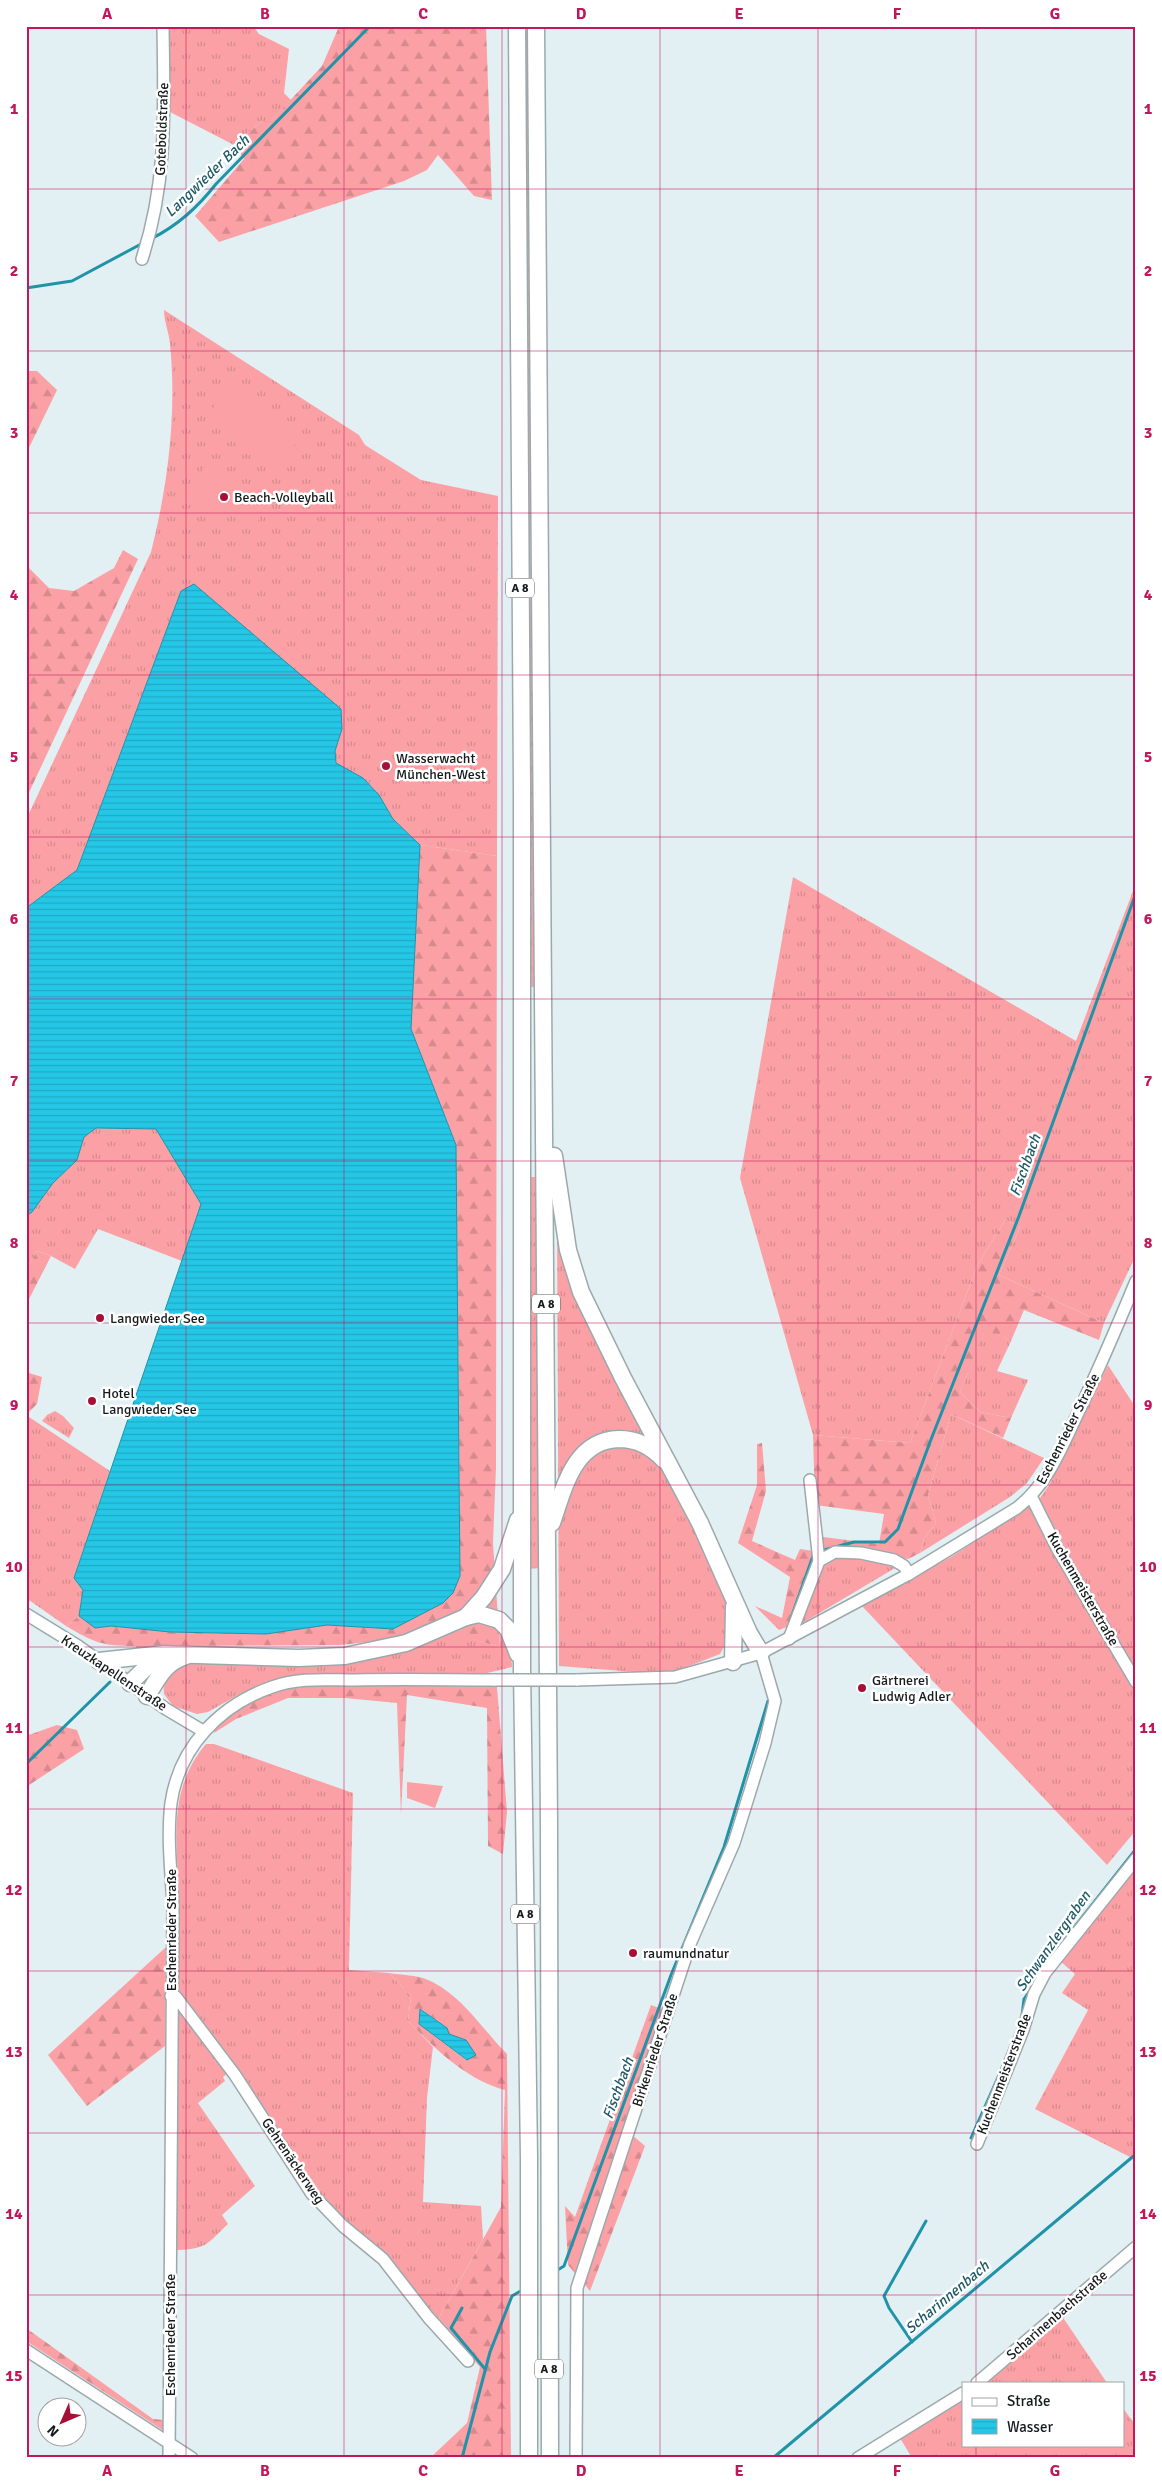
<svg xmlns="http://www.w3.org/2000/svg" width="1162" height="2484" viewBox="0 0 1162 2484" font-family="Signika,sans-serif">
  <defs>
    <pattern id="grass-tufts" width="24" height="20" patternUnits="userSpaceOnUse" patternTransform="scale(1.25)"><rect width="24" height="20" fill="#fba1a6"/><path d="M3 7l-1-3M5 7V3M7 7l1-3M15 17l-1-3M17 17v-4M19 17l1-3" fill="none" stroke="#d68a8e"/></pattern>
    <pattern id="forest-firs" width="22" height="20" patternUnits="userSpaceOnUse" patternTransform="scale(1.25)"><rect width="22" height="20" fill="#fba1a6"/><path d="M5 1l3.5 6h-7zM16 11l3.5 6h-7z" fill="#d68a8e"/></pattern>
    <pattern id="water-rules" width="6" height="5" patternUnits="userSpaceOnUse" patternTransform="scale(1.25)"><rect width="6" height="5" fill="#24c7e6"/><path d="M0 2.5h6" fill="none" stroke="#20aac5"/></pattern>
  </defs>
  <rect width="100%" height="100%" fill="#e2f0f3"/>
  <g fill="url(#grass-tufts)">
    <polygon points="169,26 253,26 259,34 289,49 284,93 291,100 271,121 262,121 234,145 170,112"/>
    <polygon points="522,26 528,26 531,625 536,987 529,987"/>
    <path d="M164,310L359,435L365,445L421,480L498,496L497,856L420,845L393,819L379,795L363,778L336,763L335,751L342,729L181,592L77,870L26,908V820L151,552C168,485 177,413 170,344C169,332 164,322 164,310Z"/>
    <polygon points="793,877 1076,1041 1136,883 1136,1255 1104,1323 999,1275 1020,1227 1005,1220 977,1266 910,1443 813,1435 740,1178"/>
    <polygon points="96,1128 156,1129 201,1204 182,1261 98,1229 75,1269 51,1256 37,1251 26,1270 26,1216 32,1212 53,1183 77,1160 84,1137"/>
    <polygon points="526,1177 538,1177 540,1568 528,1569"/>
    <polygon points="557,1215 572,1280 719,1571 726,1597 728,1639 720,1654 679,1670 648,1673 559,1666"/>
    <polygon points="986,1328 1011,1341 997,1371 1028,1380 1011,1418 980,1412 960,1392"/>
    <polygon points="1108,1365 1136,1408 1136,1830 1107,1865 861,1605 951,1557 1038,1501 1049,1485"/>
    <polygon points="55,1411 63,1416 74,1428 69,1438 42,1421 47,1415"/>
    <polygon points="951,1414 1044,1458 1027,1483 1010,1497 920,1553 924,1538 936,1523 928,1495"/>
    <polygon points="26,1415 110,1471 74,1578 83,1590 79,1616 66,1626 26,1598"/>
    <polygon points="841,1556 880,1562 895,1568 801,1624 822,1563"/>
    <polygon points="499,1629 511,1649 512,1667 475,1676 301,1676 269,1681 238,1695 208,1712 197,1714 173,1706 164,1694 163,1680 175,1663 395,1653 436,1639 473,1639 500,1647"/>
    <path d="M206,1744H214L353,1793L349,1970L389,1973L411,1996L408,2021L433,2047L427,2098L423,2202L481,2206L483,2239L439,2318L480,2367L325,2205L180,1995L178,1990C178,1960 180,1929 179,1898C177,1843 167,1789 206,1744Z"/>
    <polygon points="1136,1866 1136,2153 1130,2157 1035,2109 1088,2010 1062,1993 1075,1974 1060,1961"/>
    <path d="M177,2006L230,2071L223,2077L225,2081L198,2103L255,2186L222,2215L228,2224C207,2244 207,2249 177,2250Z"/>
    <polygon points="1062,2316 1107,2383 985,2383"/>
    <polygon points="963,2399 963,2445 1123,2445 1123,2408 1136,2426 1136,2458 912,2458 900,2438"/>
  </g>
  <g fill="url(#forest-firs)" fill-rule="evenodd">
    <polygon points="342,26 486,26 492,200 474,196 438,155 427,170 404,181 219,242 195,216 244,159 234,145 262,121 271,121 322,66 338,29"/>
    <polygon points="26,371 37,371 57,390 26,454"/>
    <polygon points="123,550 138,559 26,799 26,565 49,588 74,591 114,568"/>
    <path d="M420,845L497,856L496,1468L493,1543L500,1647L472,1639L387,1640L340,1645L169,1646L138,1653L136,1646C102,1646 95,1643 66,1626L79,1616L95,1628L111,1626L170,1632L266,1634L327,1625L393,1629L460,1536L456,1145L411,1029Z"/>
    <polygon points="1005,1220 1020,1227 999,1275 1104,1323 1099,1340 1024,1310 1011,1341 986,1329 960,1392 980,1412 1011,1418 1003,1438 951,1414 928,1495 936,1523 924,1538 920,1553 908,1559 861,1552 816,1561 792,1625 779,1630 755,1606 782,1618 790,1577 738,1543 757,1485 757,1444 762,1443 766,1491 752,1541 795,1560 800,1549 814,1551 815,1536 879,1544 884,1514 815,1505 813,1435 910,1443 977,1266"/>
    <polygon points="37,1251 51,1256 26,1305 26,1270"/>
    <polygon points="26,1372 42,1377 37,1404 26,1415"/>
    <path d="M305,1684L497,1687L507,1812L503,1854L488,1846L487,1708L407,1695L401,1815L397,1703L345,1698H288L236,1719L214,1733L216,1725C250,1700 262,1692 305,1684Z"/>
    <polygon points="57,1725 77,1730 84,1749 26,1787 26,1736"/>
    <polygon points="166,1947 165,2046 87,2106 48,2055"/>
    <path d="M389,1973C401,1975 417,1975 428,1980C461,1994 483,2030 507,2054L511,2458H430L467,2423L480,2367L439,2318L501,2207L505,2090C467,2080 435,2049 408,2021L411,1996ZM421,2009L447,2028L449,2034L466,2040V2060L419,2024Z"/>
    <polygon points="651,2005 664,2010 624,2128 645,2146 590,2291 568,2265 565,2206 575,2217"/>
    <polygon points="26,2328 153,2419 164,2420 164,2431 26,2341"/>
  </g>
  <g fill="#fba1a6">
    <polygon points="229,384 303,432 281,466 207,417"/>
    <polygon points="207,464 243,488 223,518 187,494"/>
    <polygon points="249,494 267,506 256,524 237,512"/>
    <polygon points="407,1782 443,1786 435,1808 407,1798"/>
  </g>
  <g fill="url(#water-rules)" stroke="#2093a9">
    <polygon points="194,584 341,709 342,729 335,751 336,763 363,778 379,795 393,819 420,845 411,1029 456,1145 460,1576 453,1593 443,1603 393,1629 327,1625 266,1634 170,1632 111,1626 95,1628 79,1616 83,1590 74,1578 201,1204 156,1129 96,1128 84,1137 77,1160 53,1183 32,1212 26,1216 26,908 77,870 181,591"/>
    <polygon points="420,2009 447,2028 449,2034 466,2040 476,2055 467,2060 419,2024"/>
  </g>
  <g fill="none" stroke-linecap="round" stroke-linejoin="round">
    <g stroke="#2093a9" stroke-width="3">
      <path d="M151,239C178,225 197,208 216,184L370,26"/>
      <polyline points="26,288 72,281 143,243"/>
      <polyline points="824,1550 854,1542 885,1542 898,1529 930,1442 1019,1216 1136,893"/>
      <polyline points="790,1621 813,1556"/>
      <polyline points="26,1764 110,1682"/>
      <polyline points="1065,1939 1136,1849"/>
      <polyline points="1022,2016 1024,1999 1029,1992"/>
      <polyline points="971,2138 999,2075"/>
      <polyline points="556,2271 564,2266 671,1975 724,1847 768,1701"/>
      <polyline points="462,2308 451,2328 485,2369"/>
      <polyline points="912,2342 889,2308 884,2296 926,2221"/>
      <polyline points="462,2458 490,2352 512,2296 524,2289"/>
      <polyline points="773,2458 1136,2154"/>
    </g>
    <g stroke="#9ca9ac" stroke-width="14">
      <g id="minor">
        <path d="M142,259C168,180 164,108 163,26"/>
        <polyline points="810,1480 819,1561"/>
        <polyline points="1031,1496 1057,1548 1136,1682"/>
        <polyline points="26,1614 78,1646 166,1709 203,1731"/>
        <polyline points="789,1639 819,1561 835,1552 861,1553 894,1560 904,1566 909,1574"/>
        <path d="M576,1680L675,1677L761,1653L909,1574L1017,1508C1047,1485 1061,1449 1077,1415C1098,1371 1117,1327 1136,1281"/>
        <polyline points="171,1996 176,1997 235,2075 312,2194 343,2226 383,2259 428,2317 468,2361"/>
        <polyline points="977,2144 1023,2030 1034,1994 1045,1973 1136,1859"/>
        <polyline points="26,2350 192,2458"/>
        <polyline points="977,2383 1136,2247"/>
        <path d="M169,2458L173,1905C171,1872 167,1836 171,1803C179,1747 220,1705 272,1687C298,1677 328,1680 355,1680C402,1679 448,1680 495,1680"/>
        <polyline points="576,2458 577,2288 690,1944 734,1843 765,1743 775,1701 761,1653"/>
        <polyline points="858,2458 963,2393"/>
      </g>
    </g>
    <g stroke="#9ca9ac" stroke-width="19">
      <g id="highway">
        <polyline points="517,26 522,786 522,1669 529,2158 529,2458"/>
        <polyline points="536,26 549,1825 550,2458"/>
        <polyline points="554,1156 568,1250 581,1292 623,1378 700,1523 749,1633 761,1653"/>
        <path d="M552,1523C564,1488 574,1440 619,1439C637,1439 652,1447 664,1460"/>
        <polyline points="466,1617 484,1597 502,1569 518,1520"/>
        <polyline points="99,1661 164,1654 299,1658 345,1656 406,1643 466,1617 479,1614 499,1620 508,1629 518,1654"/>
        <polyline points="733,1662 734,1607"/>
        <polyline points="130,1683 153,1661 162,1655"/>
        <path d="M147,1696C158,1678 165,1662 186,1656"/>
      </g>
    </g>
    <use href="#minor" stroke="#fff" stroke-width="11"/>
    <use href="#highway" stroke="#fff" stroke-width="16"/>
    <g stroke="#9ca9ac" stroke-width="14" stroke-linecap="butt">
      <polyline id="minor-bridge" points="495,1680 576,1680"/>
    </g>
    <use href="#minor-bridge" stroke="#fff" stroke-width="11"/>
  </g>
  <path fill="none" stroke="#c2185b" stroke-width="1" stroke-opacity="0.55" d="M186,26V2458M344,26V2458M502,26V2458M660,26V2458M818,26V2458M976,26V2383M26,189H1136M26,351H1136M26,513H1136M26,675H1136M26,837H1136M26,999H1136M26,1161H1136M26,1323H1136M26,1485H1136M26,1647H1136M26,1809H1136M26,1971H1136M26,2133H1136M26,2295H1136M976,2445V2458"/>
  <g fill="#a80f36" stroke="#fff" stroke-width="2">
    <circle cx="224" cy="497" r="5"/>
    <circle cx="386" cy="766" r="5"/>
    <circle cx="100" cy="1318" r="5"/>
    <circle cx="92" cy="1401" r="5"/>
    <circle cx="862" cy="1688" r="5"/>
    <circle cx="633" cy="1953" r="5"/>
  </g>
  <g text-anchor="middle" dominant-baseline="central" stroke-width="5" stroke-linejoin="round" paint-order="stroke">
    <g fill="#fff" stroke="#5b5f5f" stroke-width="1">
      <rect x="506" y="578.5" width="28" height="19" rx="4"/>
      <rect x="532" y="1294.5" width="28" height="19" rx="4"/>
      <rect x="511" y="1904.5" width="28" height="19" rx="4"/>
      <rect x="535" y="2359.5" width="28" height="19" rx="4"/>
    </g>
    <g font-size="12" font-weight="bold" fill="#151a1b">
      <text x="520" y="588">A 8</text>
      <text x="546" y="1304">A 8</text>
      <text x="525" y="1914">A 8</text>
      <text x="549" y="2369">A 8</text>
    </g>
    <g font-size="14" fill="#151a1b" stroke="#fff">
      <text transform="translate(162 129) rotate(-88)">Goteboldstraße</text>
      <text transform="translate(1068 1429) rotate(-63)">Eschenrieder Straße</text>
      <text transform="translate(1083 1589) rotate(60)">Kuchenmeisterstraße</text>
      <text transform="translate(114 1673) rotate(34)">Kreuzkapellenstraße</text>
      <text transform="translate(171 1930) rotate(-90)">Eschenrieder Straße</text>
      <text transform="translate(655 2050) rotate(-72)">Birkenrieder Straße</text>
      <text transform="translate(1004 2074) rotate(-69)">Kuchenmeisterstraße</text>
      <text transform="translate(293 2161) rotate(56)">Gehrenäckerweg</text>
      <text transform="translate(1057 2315) rotate(-41)">Scharinenbachstraße</text>
      <text transform="translate(170 2335) rotate(-90)">Eschenrieder Straße</text>
    </g>
    <g font-size="14" fill="#151a1b" stroke="#fff" text-anchor="start">
      <text x="234" y="497">Beach-Volleyball</text>
      <text x="396" y="758">Wasserwacht<tspan x="396" dy="16">München-West</tspan></text>
      <text x="110" y="1318">Langwieder See</text>
      <text x="102" y="1393">Hotel<tspan x="102" dy="16">Langwieder See</tspan></text>
      <text x="872" y="1680">Gärtnerei<tspan x="872" dy="16">Ludwig Adler</tspan></text>
      <text x="643" y="1953">raumundnatur</text>
    </g>
    <g font-size="15" font-style="italic" fill="#205b69" stroke="#fff">
      <text transform="translate(207 176) rotate(-44)">Langwieder Bach</text>
      <text transform="translate(1025 1165) rotate(-70)">Fischbach</text>
      <text transform="translate(1053 1941) rotate(-55)">Schwanzlergraben</text>
      <text transform="translate(618 2088) rotate(-70)">Fischbach</text>
      <text transform="translate(947 2297) rotate(-40)">Scharinnenbach</text>
    </g>
  </g>
  <rect width="1162" height="2484" fill="none" stroke="#ffffff" stroke-width="55"/>
  <rect x="962" y="2382" width="162" height="65" fill="#ffffff" stroke="#a1a3a4"/>
  <rect x="972" y="2398" width="25" height="8" fill="#ffffff" stroke="#a1a3a4"/>
  <text x="1007" y="2406" font-size="15" fill="#151a1b">Straße</text>
  <rect x="972" y="2419" width="25" height="15" fill="url(#water-rules)" stroke="#a1a3a4"/>
  <text x="1007" y="2432" font-size="15" fill="#151a1b">Wasser</text>
  <g transform="translate(62 2422) rotate(225)"><circle r="24" fill="#ffffff" stroke="#a1a3a4"/>
  <path d="M0-4L9 19L0 12L-9 19Z" fill="#a80f36"/>
  <text y="-8" font-size="14" font-weight="bold" text-anchor="middle" fill="#151a1b">N</text>
  </g>
  <rect x="28" y="28" width="1106" height="2428" fill="none" stroke="#c2185b" stroke-width="2"/>
  <g font-size="16" text-anchor="middle" font-weight="bold" fill="#c2185b">
    <text x="107" y="19">A</text>
    <text x="265" y="19">B</text>
    <text x="423" y="19">C</text>
    <text x="581" y="19">D</text>
    <text x="739" y="19">E</text>
    <text x="897" y="19">F</text>
    <text x="1055" y="19">G</text>
    <text x="14" y="114">1</text>
    <text x="1148" y="114">1</text>
    <text x="14" y="276">2</text>
    <text x="1148" y="276">2</text>
    <text x="14" y="438">3</text>
    <text x="1148" y="438">3</text>
    <text x="14" y="600">4</text>
    <text x="1148" y="600">4</text>
    <text x="14" y="762">5</text>
    <text x="1148" y="762">5</text>
    <text x="14" y="924">6</text>
    <text x="1148" y="924">6</text>
    <text x="14" y="1086">7</text>
    <text x="1148" y="1086">7</text>
    <text x="14" y="1248">8</text>
    <text x="1148" y="1248">8</text>
    <text x="14" y="1410">9</text>
    <text x="1148" y="1410">9</text>
    <text x="14" y="1572">10</text>
    <text x="1148" y="1572">10</text>
    <text x="14" y="1733">11</text>
    <text x="1148" y="1733">11</text>
    <text x="14" y="1895">12</text>
    <text x="1148" y="1895">12</text>
    <text x="14" y="2057">13</text>
    <text x="1148" y="2057">13</text>
    <text x="14" y="2219">14</text>
    <text x="1148" y="2219">14</text>
    <text x="14" y="2381">15</text>
    <text x="1148" y="2381">15</text>
    <text x="107" y="2476">A</text>
    <text x="265" y="2476">B</text>
    <text x="423" y="2476">C</text>
    <text x="581" y="2476">D</text>
    <text x="739" y="2476">E</text>
    <text x="897" y="2476">F</text>
    <text x="1055" y="2476">G</text>
  </g>
</svg>
